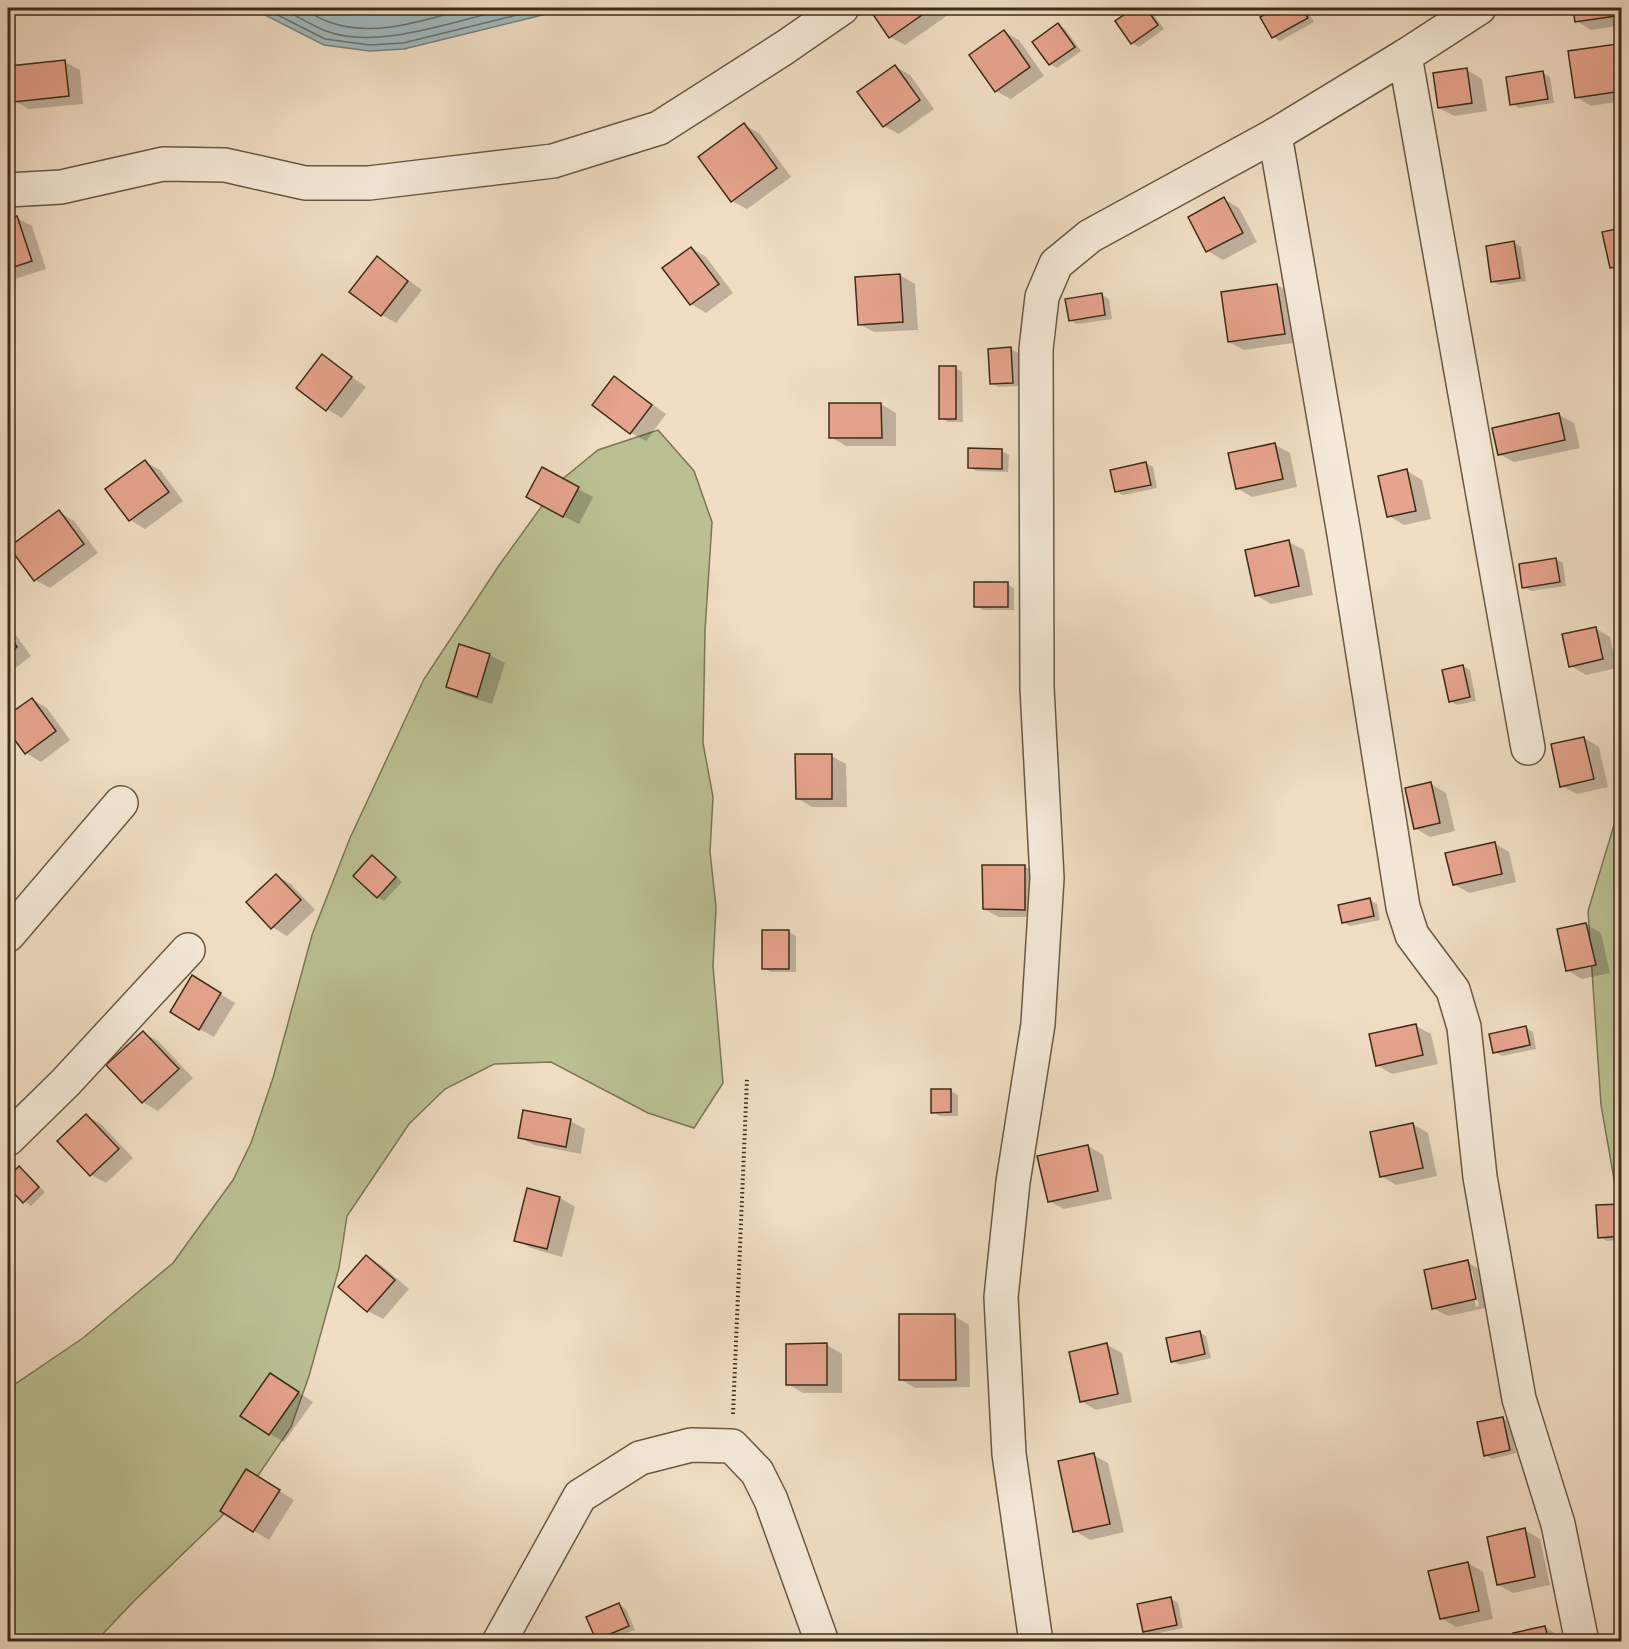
<svg xmlns="http://www.w3.org/2000/svg" width="1629" height="1649" viewBox="0 0 1629 1649" font-family="Alegreya,serif">
  <rect width="100%" height="100%" fill="#f0ddc3"/>
  <filter id="stains"><feTurbulence type="fractalNoise" baseFrequency=".00333" numOctaves="4"/><feColorMatrix values="0 0 0 0 .2 0 0 0 0 .09 0 0 0 0 .02 0 0 0 .5 -.17"/></filter>
  <radialGradient id="worn" r=".72"><stop offset=".6" stop-color="#630" stop-opacity="0"/><stop offset="1" stop-color="#630" stop-opacity=".3"/></radialGradient>
  <g fill="#bbc093" stroke="#7c7656" stroke-width="1.5">
    <polygon points="658,430 694,471 712,522 705,631 703,743 713,797 710,852 716,907 713,966 723,1083 694,1128 648,1113 551,1062 494,1064 445,1089 409,1124 347,1216 339,1268 309,1376 291,1427 259,1474 220,1518 134,1601 96,1641 8,1641 8,1389 83,1338 173,1263 233,1180 251,1143 273,1078 312,935 350,838 424,679 500,564 560,481 598,450"/>
    <polygon points="1621,802 1621,1219 1601,1105 1588,911"/>
  </g>
  <polygon fill="#9fb9be" stroke="#77817c" stroke-width="1.5" points="251,8 571,8 404,49 370,51 324,45"/>
  <g fill="#0003" fill-rule="evenodd">
    <polygon points="883,8 947,8 951,13 905,45 890,37 874,14"/>
    <polygon points="1137,8 1149,8 1164,29 1139,47 1132,43 1117,22"/>
    <polygon points="1280,8 1306,8 1314,22 1280,41 1273,37 1262,17"/>
    <polygon points="1574,8 1622,8 1622,25 1591,30 1576,21"/>
    <polygon points="1058,25 1065,29 1081,51 1057,68 1050,64"/>
    <polygon points="1005,32 1019,40 1044,76 1011,99 996,91"/>
    <polygon points="1617,45 1622,48 1622,101 1591,106 1576,97 1569,53"/>
    <polygon points="65,62 80,70 83,104 29,109 14,101"/>
    <polygon points="895,66 910,75 934,109 899,134 884,126"/>
    <polygon points="1467,70 1482,79 1487,111 1454,116 1439,108"/>
    <polygon points="1543,73 1550,77 1554,103 1519,108 1512,104"/>
    <polygon points="744,125 759,133 791,177 747,209 732,201"/>
    <polygon points="1224,199 1239,208 1257,242 1223,260 1208,251 1190,218"/>
    <polygon points="17,218 32,226 46,269 12,280 8,277 8,221"/>
    <polygon points="1620,229 1622,271 1618,271 1611,267"/>
    <polygon points="1514,243 1521,247 1526,281 1499,285 1492,281"/>
    <polygon points="691,248 706,257 733,293 706,313 691,304 664,268"/>
    <polygon points="377,258 422,290 396,323 382,315"/>
    <polygon points="900,275 915,284 918,330 874,332 859,324 856,278"/>
    <polygon points="1277,285 1292,294 1300,342 1244,350 1229,342"/>
    <polygon points="1102,295 1109,299 1112,319 1077,324 1070,320"/>
    <polygon points="1011,349 1018,353 1019,386 998,387 991,383"/>
    <polygon points="322,356 366,387 342,418 327,409"/>
    <polygon points="955,368 962,372 963,422 948,422 941,418"/>
    <polygon points="615,378 666,414 646,441 631,433"/>
    <polygon points="881,404 896,413 896,446 846,446 831,437"/>
    <polygon points="1559,415 1574,423 1580,448 1514,462 1499,454"/>
    <polygon points="1275,445 1290,453 1297,487 1252,497 1237,488"/>
    <polygon points="1002,451 1009,455 1008,472 976,471 969,467"/>
    <polygon points="145,462 160,470 183,501 145,529 130,520"/>
    <polygon points="1146,463 1153,467 1157,488 1123,495 1116,491"/>
    <polygon points="542,469 593,497 579,524 542,505"/>
    <polygon points="1407,471 1422,480 1431,519 1404,525 1389,516"/>
    <polygon points="59,512 74,521 98,553 50,588 35,580"/>
    <polygon points="1289,542 1304,550 1313,595 1271,604 1256,595"/>
    <polygon points="1556,559 1563,563 1566,586 1531,591 1524,587"/>
    <polygon points="1007,584 1014,588 1014,610 983,610 976,606"/>
    <polygon points="8,624 31,656 8,674"/>
    <polygon points="1595,628 1610,637 1617,668 1586,675 1571,666"/>
    <polygon points="460,646 490,655 505,663 492,704 463,695 448,687"/>
    <polygon points="1463,666 1470,670 1476,701 1457,705 1450,701"/>
    <polygon points="32,699 47,708 70,740 41,762 26,753 8,728 8,717"/>
    <polygon points="1584,738 1599,747 1608,787 1577,794 1562,786"/>
    <polygon points="831,756 846,764 847,807 812,807 797,798"/>
    <polygon points="1431,784 1446,793 1455,831 1430,837 1415,828"/>
    <polygon points="1494,843 1509,852 1516,882 1469,893 1454,884"/>
    <polygon points="373,857 402,882 384,901 378,897"/>
    <polygon points="1024,866 1039,875 1039,917 999,917 984,909"/>
    <polygon points="276,876 291,884 315,910 287,936 272,927"/>
    <polygon points="1370,900 1377,904 1380,920 1350,926 1343,922"/>
    <polygon points="1586,924 1601,933 1610,973 1582,979 1567,970"/>
    <polygon points="789,932 796,936 796,972 771,972 764,968"/>
    <polygon points="193,977 235,1003 214,1037 199,1029"/>
    <polygon points="1416,1026 1431,1034 1438,1064 1392,1074 1377,1065"/>
    <polygon points="1526,1028 1533,1032 1536,1049 1502,1056 1495,1052"/>
    <polygon points="143,1033 158,1041 193,1078 158,1111 143,1102 108,1065"/>
    <polygon points="951,1091 958,1095 958,1116 940,1116 933,1112"/>
    <polygon points="87,1116 101,1124 133,1158 106,1183 91,1175"/>
    <polygon points="570,1121 585,1129 581,1154 534,1145 519,1137"/>
    <polygon points="1413,1124 1428,1133 1437,1176 1396,1185 1381,1176"/>
    <polygon points="1088,1146 1103,1155 1112,1199 1064,1209 1049,1201"/>
    <polygon points="19,1168 45,1192 31,1206 8,1185 8,1179"/>
    <polygon points="528,1190 560,1198 575,1207 562,1257 531,1248 516,1240"/>
    <polygon points="1622,1205 1622,1240 1607,1241 1600,1237"/>
    <polygon points="367,1257 381,1265 409,1289 383,1319 368,1311"/>
    <path d="M1467,1262L1482,1271L1490,1307L1448,1316L1433,1308ZM1468,1271H1472L1479,1306L1476,1307Z"/>
    <polygon points="954,1316 969,1325 970,1387 915,1388 900,1379"/>
    <polygon points="1199,1332 1206,1336 1211,1358 1180,1365 1173,1361"/>
    <polygon points="827,1345 842,1354 842,1393 803,1393 788,1384"/>
    <polygon points="1107,1345 1122,1353 1132,1402 1096,1410 1081,1401"/>
    <polygon points="285,1383 313,1402 284,1442 270,1434"/>
    <polygon points="1502,1418 1509,1422 1516,1453 1492,1459 1485,1455"/>
    <polygon points="1093,1455 1108,1463 1124,1532 1090,1540 1075,1531"/>
    <polygon points="261,1480 294,1500 269,1540 222,1511"/>
    <polygon points="1525,1530 1540,1539 1550,1585 1513,1593 1498,1585"/>
    <polygon points="1468,1563 1483,1572 1493,1619 1456,1627 1441,1618"/>
    <polygon points="1171,1599 1178,1603 1183,1628 1151,1635 1144,1631"/>
    <polygon points="619,1605 626,1609 635,1630 602,1642 598,1639"/>
    <polygon points="1545,1627 1560,1636 1561,1642 1517,1642"/>
  </g>
  <g fill="none" stroke-linecap="round" stroke-linejoin="round">
    <g stroke="#6e726b" stroke-width="1.5">
      <polyline points="264,8 325,39 370,45 403,43 546,8"/>
      <path d="M281,8C296,15 310,25 326,31C378,51 459,19 512,8"/>
      <path d="M300,8C310,12 320,19 329,22C375,39 427,19 471,8"/>
    </g>
  </g>
  <g fill="#e6a38d" stroke="#3c2c18" stroke-width="1.5">
    <polygon points="880,8 932,8 889,38 872,13"/>
    <polygon points="1134,8 1146,8 1158,25 1131,44 1115,21"/>
    <polygon points="1277,8 1302,8 1308,18 1272,38 1260,17"/>
    <polygon points="1573,8 1622,8 1622,15 1575,22"/>
    <polygon points="1058,23 1075,47 1049,65 1032,42"/>
    <polygon points="1004,30 1030,67 995,92 969,55"/>
    <polygon points="1617,44 1622,91 1575,98 1568,51"/>
    <polygon points="65,60 69,96 13,102 9,66"/>
    <polygon points="895,65 920,100 883,127 857,92"/>
    <polygon points="1467,68 1472,103 1438,108 1433,73"/>
    <polygon points="1543,71 1548,99 1510,105 1506,77"/>
    <polygon points="744,123 777,168 731,202 698,157"/>
    <polygon points="1224,197 1243,233 1206,252 1188,217"/>
    <polygon points="17,216 32,261 8,269 8,219"/>
    <polygon points="1621,228 1622,266 1610,268 1602,232"/>
    <polygon points="1514,241 1520,278 1491,282 1486,246"/>
    <polygon points="691,247 719,284 690,305 662,268"/>
    <polygon points="377,256 408,281 381,316 349,292"/>
    <polygon points="900,274 903,322 858,325 855,277"/>
    <polygon points="1277,284 1285,334 1228,342 1221,292"/>
    <polygon points="1102,293 1105,315 1069,321 1065,299"/>
    <polygon points="1011,347 1013,383 990,384 988,349"/>
    <polygon points="322,354 352,377 326,411 296,388"/>
    <rect x="939" y="366" width="17" height="53"/>
    <polygon points="614,376 652,405 630,434 592,405"/>
    <polygon points="829,403 881,403 882,438 829,438"/>
    <polygon points="1559,413 1565,440 1498,455 1492,428"/>
    <polygon points="1275,443 1283,479 1236,489 1228,453"/>
    <polygon points="968,448 1002,449 1002,469 968,468"/>
    <polygon points="145,460 169,492 129,521 105,489"/>
    <polygon points="1146,462 1151,485 1115,492 1110,470"/>
    <polygon points="542,467 579,487 563,517 526,497"/>
    <polygon points="1407,469 1416,511 1387,517 1378,476"/>
    <polygon points="59,510 84,544 34,581 9,547"/>
    <polygon points="1289,540 1299,586 1255,596 1245,550"/>
    <polygon points="1556,558 1560,582 1522,588 1519,564"/>
    <rect x="974" y="582" width="34" height="25"/>
    <polygon points="1596,627 1603,659 1569,667 1562,634"/>
    <polygon points="8,634 17,647 8,655"/>
    <polygon points="459,644 490,654 477,697 446,687"/>
    <polygon points="1463,665 1470,697 1449,702 1442,670"/>
    <polygon points="32,698 56,731 25,754 8,731 8,715"/>
    <polygon points="1584,737 1594,779 1560,787 1551,744"/>
    <polygon points="795,754 832,754 832,799 796,799"/>
    <polygon points="1431,782 1440,823 1414,829 1405,788"/>
    <polygon points="1495,842 1502,874 1453,885 1445,853"/>
    <polygon points="372,855 396,877 377,898 353,876"/>
    <polygon points="982,865 1025,865 1025,910 983,909"/>
    <polygon points="276,874 301,900 271,929 246,902"/>
    <polygon points="1370,898 1374,916 1342,923 1338,905"/>
    <polygon points="1586,923 1596,965 1566,971 1557,929"/>
    <rect x="762" y="930" width="27" height="39"/>
    <polygon points="192,975 221,993 199,1030 170,1012"/>
    <polygon points="1416,1024 1423,1055 1376,1066 1369,1034"/>
    <polygon points="1526,1026 1530,1045 1493,1053 1489,1034"/>
    <polygon points="143,1031 179,1069 142,1103 106,1065"/>
    <polygon points="931,1089 951,1089 951,1112 931,1113"/>
    <polygon points="523,1110 571,1119 566,1147 518,1138"/>
    <polygon points="86,1114 119,1149 90,1176 57,1141"/>
    <polygon points="1413,1123 1423,1168 1380,1177 1370,1132"/>
    <polygon points="1088,1145 1098,1191 1048,1202 1037,1156"/>
    <polygon points="19,1166 39,1187 23,1203 8,1187 8,1177"/>
    <polygon points="527,1188 560,1197 547,1249 514,1241"/>
    <polygon points="1622,1204 1622,1236 1598,1238 1596,1205"/>
    <polygon points="366,1255 395,1280 367,1312 338,1287"/>
    <polygon points="1468,1260 1476,1299 1432,1309 1424,1270"/>
    <polygon points="899,1314 955,1314 956,1380 899,1380"/>
    <polygon points="1200,1331 1205,1354 1171,1362 1166,1338"/>
    <polygon points="827,1343 827,1385 786,1385 786,1344"/>
    <polygon points="1107,1343 1118,1394 1080,1402 1069,1352"/>
    <polygon points="270,1373 299,1392 269,1435 240,1416"/>
    <polygon points="1503,1417 1510,1450 1484,1456 1477,1422"/>
    <polygon points="1094,1453 1110,1524 1073,1532 1058,1461"/>
    <polygon points="246,1469 280,1490 253,1532 220,1511"/>
    <polygon points="1525,1528 1535,1577 1497,1585 1487,1537"/>
    <polygon points="1468,1562 1479,1611 1440,1619 1428,1571"/>
    <polygon points="1171,1597 1177,1625 1143,1632 1137,1604"/>
    <polygon points="619,1603 629,1626 596,1640 586,1617"/>
    <polygon points="1545,1626 1549,1642 1515,1642 1513,1633"/>
  </g>
  <g fill="none" stroke-linecap="round" stroke-linejoin="round">
    <g stroke="#695843" stroke-width="36">
      <g id="minor">
        <polyline points="1405,56 1528,748"/>
        <polyline points="1275,135 1344,534 1403,907 1412,935 1453,990 1464,1027 1480,1177 1519,1399 1558,1524 1582,1642"/>
        <polyline points="8,190 61,187 163,164 225,165 305,183 369,183 553,161 659,128 784,48 842,8"/>
        <polyline points="8,935 121,803"/>
        <polyline points="8,1139 66,1082 188,950"/>
        <polyline points="499,1642 580,1496 640,1458 691,1445 732,1446 757,1472 771,1500 822,1642"/>
        <polyline points="1036,1642 1009,1454 1001,1297 1013,1182 1038,1024 1047,878 1037,688 1036,349 1042,297 1056,264 1090,236 1275,135 1405,56 1479,8"/>
      </g>
    </g>
    <polyline stroke="#3c2c18" stroke-width="4" stroke-dasharray="1.5 3" stroke-linecap="butt" points="733,1414 747,1079"/>
    <use href="#minor" stroke="#f5e9d8" stroke-width="33"/>
  </g>
  <rect width="1629" height="1649" fill="none" stroke="#f0ddc3" stroke-width="30"/>
  <rect x="9" y="9" width="1611" height="1631" fill="none" stroke="#3c2c18" stroke-width="3"/>
  <rect x="15" y="15" width="1599" height="1619" fill="none" stroke="#3c2c18" stroke-width="1.5"/>
  <rect width="100%" height="100%" filter="url(#stains)"/>
  <rect width="100%" height="100%" fill="url(#worn)"/>
</svg>
